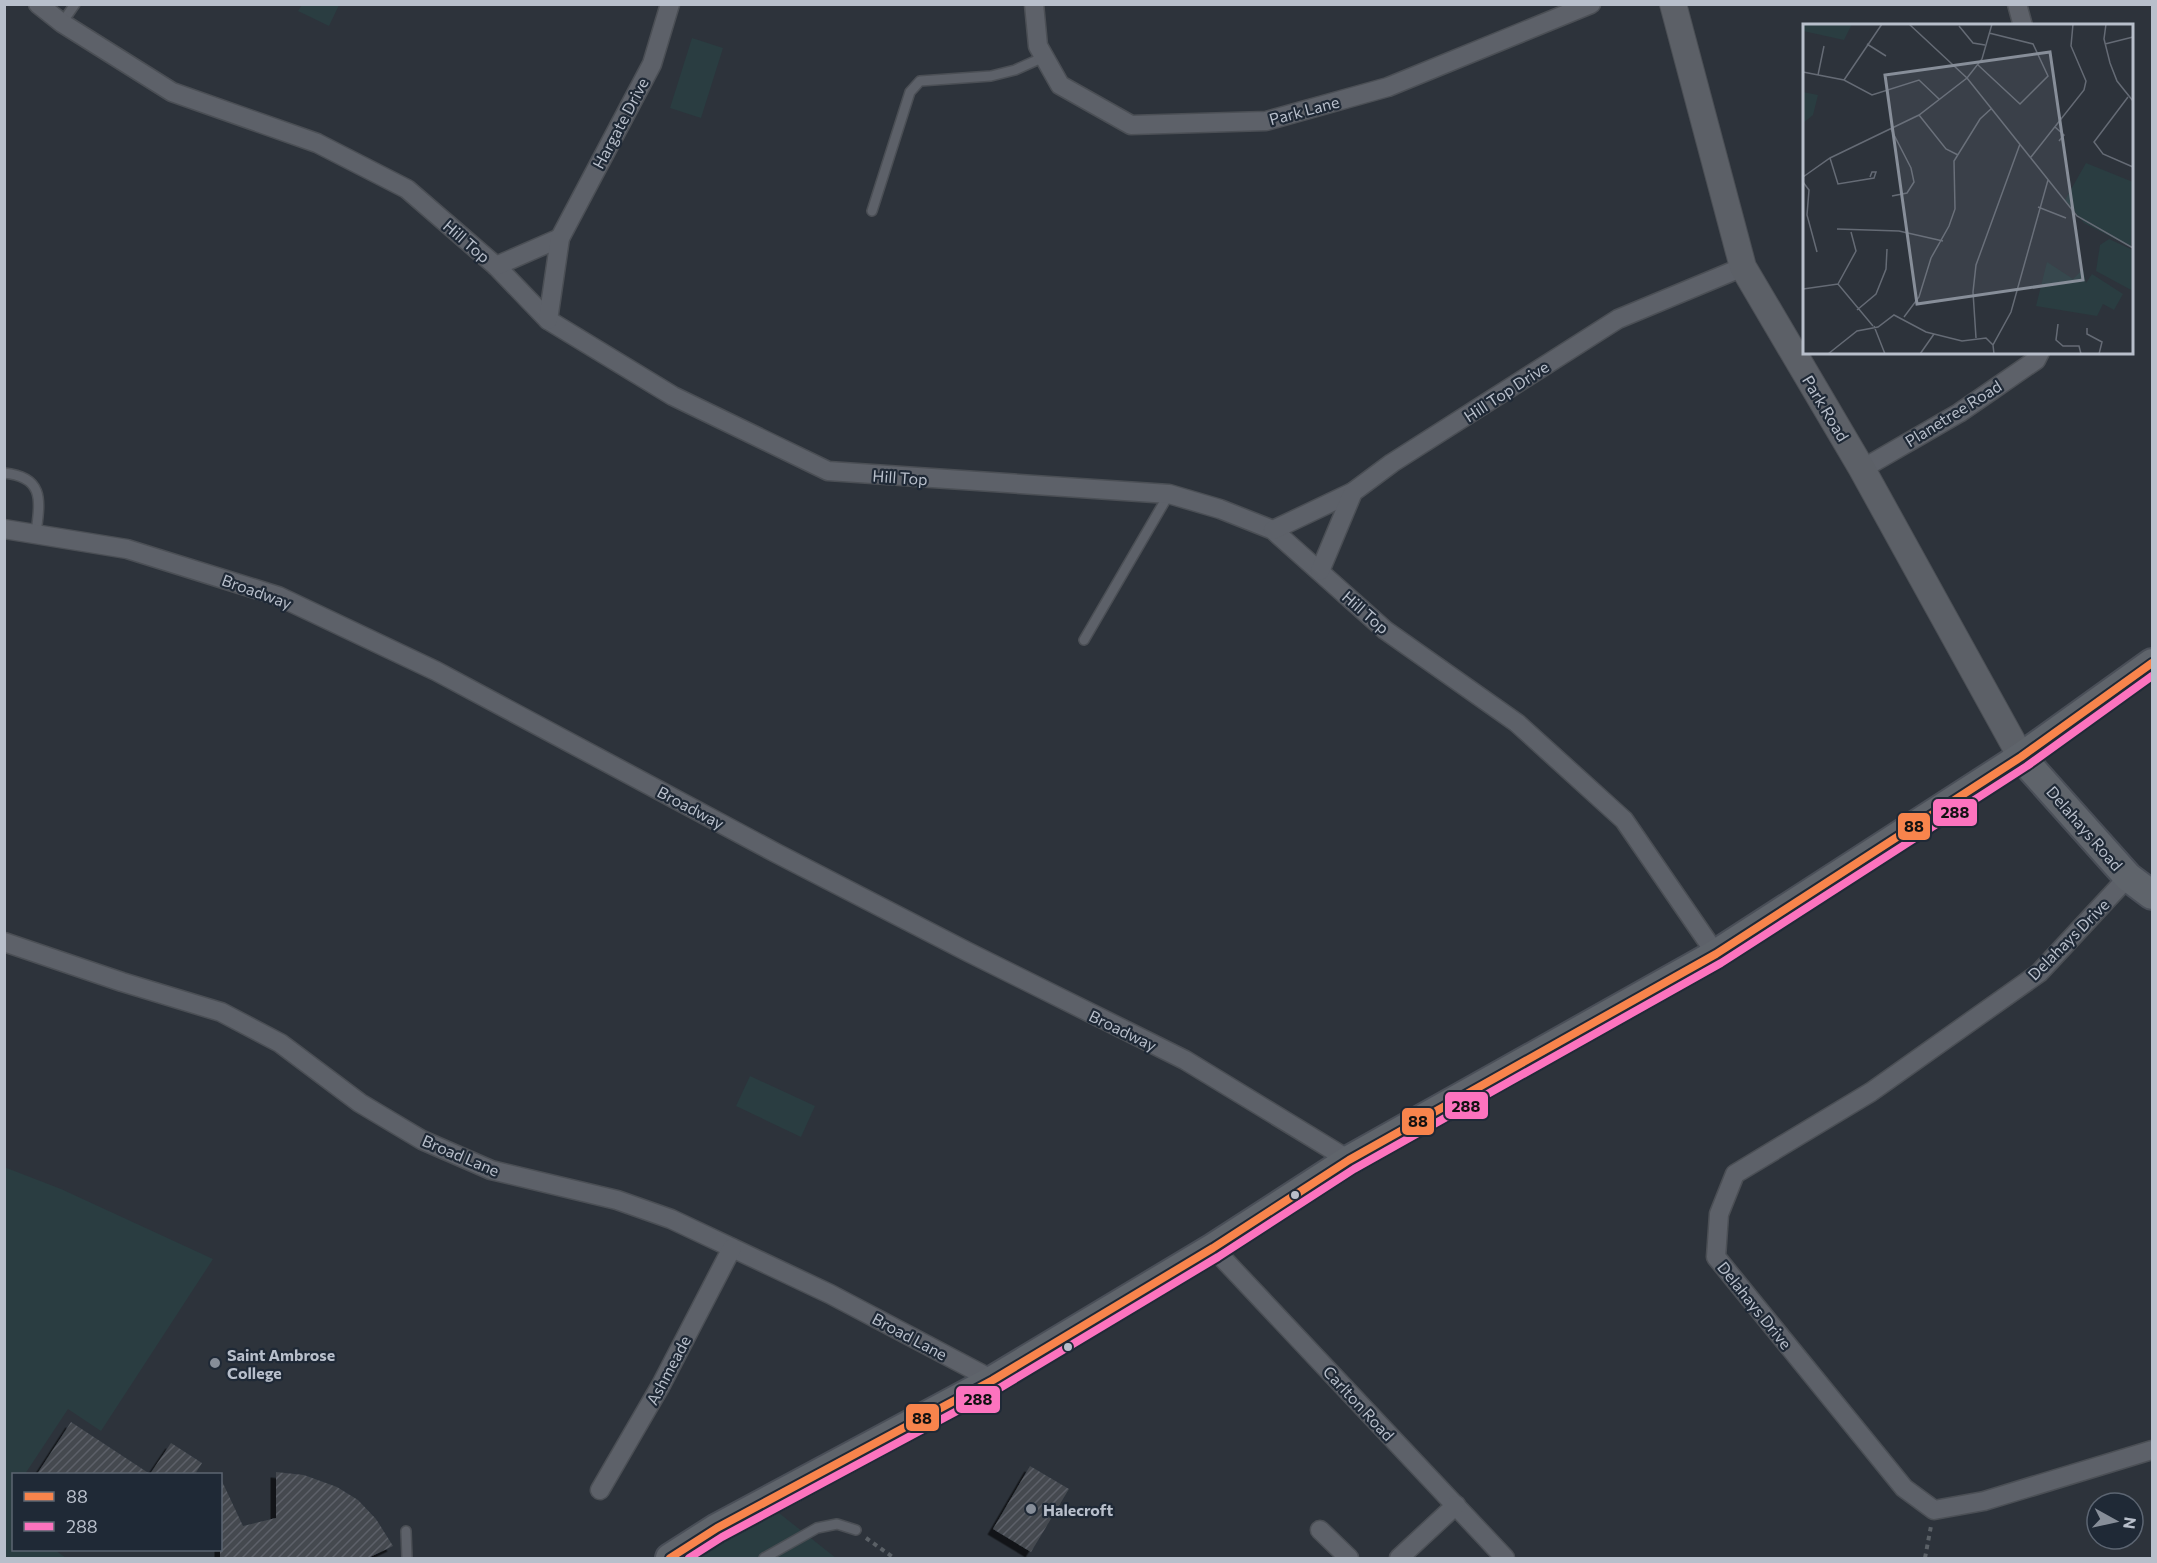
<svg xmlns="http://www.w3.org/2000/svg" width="2157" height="1563" viewBox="0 0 2157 1563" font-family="Commissioner,sans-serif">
  <defs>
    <pattern id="building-hatch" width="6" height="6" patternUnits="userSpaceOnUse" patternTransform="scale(1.5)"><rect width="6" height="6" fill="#444950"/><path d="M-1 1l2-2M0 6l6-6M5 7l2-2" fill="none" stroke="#5d6168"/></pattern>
    <filter id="shadow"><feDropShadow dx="-5.5" dy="5.5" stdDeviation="0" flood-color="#0009"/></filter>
  </defs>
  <rect width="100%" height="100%" fill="#2d333b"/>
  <g fill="#2a3d41">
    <polygon points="302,5 302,4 339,5 329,26 298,11"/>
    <polygon points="692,38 723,48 701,118 670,108"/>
    <polygon points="750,1076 815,1106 801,1137 736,1106"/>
    <polygon points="4,1167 61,1189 213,1259 101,1431 68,1409 25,1474 14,1474 14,1550 55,1550 66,1558 5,1558"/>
    <polygon points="765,1502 836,1558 670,1558"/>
  </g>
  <g fill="url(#building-hatch)" filter="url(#shadow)">
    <polygon points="71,1422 150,1474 37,1474"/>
    <polygon points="171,1443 202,1463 195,1474 150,1474"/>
    <polygon points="1030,1466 1069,1489 1031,1552 993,1529"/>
    <polygon points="276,1472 304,1475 337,1487 358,1500 376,1519 393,1546 368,1558 220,1558 220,1477 243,1526 276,1518"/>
  </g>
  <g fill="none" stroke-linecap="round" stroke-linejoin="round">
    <g stroke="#4b4f55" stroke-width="12">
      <g id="service">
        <polyline points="62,23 75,4"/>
        <polyline points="872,211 910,92 920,81 991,76 1015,70 1044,57"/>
        <path d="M4,473C45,477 40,501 36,533"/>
        <polyline points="1084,640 1169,494"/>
        <polyline points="406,1531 407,1558"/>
        <polyline points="764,1558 817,1528 837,1524 856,1530"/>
      </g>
    </g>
    <g stroke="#4b4f55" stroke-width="21">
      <g id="minor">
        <polyline points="38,4 62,23 172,92 317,143 407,189 496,266 548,320 673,396 828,471 1169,494 1220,509 1273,530 1385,630 1517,723 1624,820 1716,954"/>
        <polyline points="1034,4 1038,46 1060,85 1131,125 1266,121 1388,87 1591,4"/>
        <polyline points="2017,4 2023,26"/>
        <polyline points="496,266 560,238"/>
        <polyline points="548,320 560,238 652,64 670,4"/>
        <polyline points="1862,469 1959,413 2036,360 2040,352"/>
        <polyline points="4,529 127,549 278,596 436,671 776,853 968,952 1185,1060 1349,1160"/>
        <polyline points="1273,530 1353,492"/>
        <polyline points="1320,571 1353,492 1392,463 1618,319 1743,267"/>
        <polyline points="2128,877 2039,973 1871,1092 1735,1174 1719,1214 1716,1257 1904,1488 1934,1510 1984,1501 2152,1450"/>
        <polyline points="4,942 122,982 221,1012 280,1043 360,1103 422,1140 491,1170 617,1200 671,1219 830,1294 993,1380"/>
        <polyline points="1213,1248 1505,1558"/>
        <polyline points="600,1490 661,1385 732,1248"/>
        <polyline points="1320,1530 1349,1558"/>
        <polyline points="1399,1558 1456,1505"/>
      </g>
    </g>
    <g stroke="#4b4f55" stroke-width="28">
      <polyline id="secondary" points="1673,4 1743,267 1862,469 2021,757"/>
    </g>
    <g stroke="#4a4f58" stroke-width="32">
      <g id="primary">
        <polyline points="2021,757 2128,877 2152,895"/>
        <polyline points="670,1558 717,1528 993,1380 1213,1248 1349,1160 1716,954 2021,757 2152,663"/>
      </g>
    </g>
    <g stroke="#5a6066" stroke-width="4" stroke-dasharray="4.5 4.5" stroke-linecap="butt">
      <polyline points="866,1538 894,1558"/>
      <polyline points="1925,1558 1931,1526"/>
    </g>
    <use href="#service" stroke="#5d6169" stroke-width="9"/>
    <use href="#minor" stroke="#5d6169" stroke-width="18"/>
    <use href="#secondary" stroke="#5c6067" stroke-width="26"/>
    <use href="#primary" stroke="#5f646b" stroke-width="28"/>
    <g stroke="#1f2936" stroke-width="12">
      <polyline id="bus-1" points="670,1558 717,1528 993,1380 1213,1248 1349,1160 1716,954 2021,757 2152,663"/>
    </g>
    <g stroke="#1f2936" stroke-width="12">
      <polyline id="bus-2" points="689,1558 722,1537 998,1389 1218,1257 1354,1169 1721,963 2027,766 2152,676"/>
    </g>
    <use href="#bus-1" stroke="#f8844c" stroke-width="8"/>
    <use href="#bus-2" stroke="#fc73be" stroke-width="8"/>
  </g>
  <g fill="#b8bfcb" stroke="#1f2936" stroke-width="2">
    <circle cx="1295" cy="1195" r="5"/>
    <circle cx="1068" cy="1347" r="5"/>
  </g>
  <g fill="#878e99" stroke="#1f2936" stroke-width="2">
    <circle cx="215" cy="1363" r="6"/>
    <circle cx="1031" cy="1509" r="6"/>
  </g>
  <g text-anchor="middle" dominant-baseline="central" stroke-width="4.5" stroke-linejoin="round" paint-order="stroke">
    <g font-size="16" fill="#b8bfcb" stroke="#1f2936">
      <text transform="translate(1304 110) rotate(-15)">Park Lane</text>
      <text transform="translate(620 123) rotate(-62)">Hargate Drive</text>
      <text transform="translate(467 241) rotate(41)">Hill Top</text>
      <text transform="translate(1506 391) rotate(-33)">Hill Top Drive</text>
      <text transform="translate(1826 408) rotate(59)">Park Road</text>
      <text transform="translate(1953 413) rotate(-32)">Planetree Road</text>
      <text transform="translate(900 477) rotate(4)">Hill Top</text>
      <text transform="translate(257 591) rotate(20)">Broadway</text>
      <text transform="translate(1366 612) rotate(41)">Hill Top</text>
      <text transform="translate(691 807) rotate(28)">Broadway</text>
      <text transform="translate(2085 828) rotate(49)">Delahays Road</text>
      <text transform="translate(2068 939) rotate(-45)">Delahays Drive</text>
      <text transform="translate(1123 1030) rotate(26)">Broadway</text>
      <text transform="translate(461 1155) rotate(23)">Broad Lane</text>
      <text transform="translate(1755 1305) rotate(51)">Delahays Drive</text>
      <text transform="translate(910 1336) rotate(28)">Broad Lane</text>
      <text transform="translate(668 1370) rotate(-62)">Ashmeade</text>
      <text transform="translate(1359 1403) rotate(47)">Carlton Road</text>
    </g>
    <g font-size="16" font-weight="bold" fill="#b8bfcb" stroke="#1f2936" text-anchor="start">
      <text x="227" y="1354">Saint Ambrose<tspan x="227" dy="18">College</tspan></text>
      <text x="1043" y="1509">Halecroft</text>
    </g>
  </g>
  <g transform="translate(1803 24)">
    <rect width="330" height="330" fill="#2d333b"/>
    <path d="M0,0H49L41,16L0,7Z" fill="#2a3d41"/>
    <path d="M0,68L15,71L10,91L0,99ZM283,139L330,158L328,223L281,199L262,176ZM306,215L330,226V267L293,247L297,221ZM244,238L270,255L280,245L283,259L289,250L320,270L311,286L300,280L294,292L233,282Z" fill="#2a3d41"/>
    <path fill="none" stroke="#656b75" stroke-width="1.5" d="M106,0L164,54L274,192L330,224M303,0L301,15L307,39L314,57L330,77M156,2L170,19L182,21M64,20L83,32M302,20L330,13M175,41L217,80L245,52L230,20L186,9M0,48L41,56L69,71L116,56L136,75M15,51L21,22M41,56L79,0M325,73L291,118L300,130L330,143M116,91L143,125L155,131M252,103L261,111L256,117M88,105L108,144L111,158L104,169L89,172M228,133L281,66L283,57L268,22L270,0M27,134L35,160L71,154L73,148H69L67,153M0,153L27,134L116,91L164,54L179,35L189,0M0,158L6,166L4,191L14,228M235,183L263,194M34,205L96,207L140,217M35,260L53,227L48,208M0,265L35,260L70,302M54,286L73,270L83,245L84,225M101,293L116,273L128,234L146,202L152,185L151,137L177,95L189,84M255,300L253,316L260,322H276L278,330M71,302L82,330M284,304V310L299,318L296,330M173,314L170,268L173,241L217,120M25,330L54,307L75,303L91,291L123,308L159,317L183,314L190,321M117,330L131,310M191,330L190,321L208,288L245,156"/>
    <path fill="#878e99" fill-opacity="0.15" stroke="#878e99" stroke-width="3" d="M247,28L280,256L114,280L82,51Z"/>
    <rect width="330" height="330" fill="none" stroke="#b8bfcb" stroke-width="3"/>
  </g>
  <g stroke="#1f2936" stroke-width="2">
    <rect x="1932" y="798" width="46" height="29" rx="6" fill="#fc73be"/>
    <rect x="1897" y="812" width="34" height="29" rx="6" fill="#f8844c"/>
    <rect x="1444" y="1091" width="45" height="29" rx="6" fill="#fc73be"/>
    <rect x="1401" y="1107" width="34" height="29" rx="6" fill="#f8844c"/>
    <rect x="955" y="1385" width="46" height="29" rx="6" fill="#fc73be"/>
    <rect x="905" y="1403" width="35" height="29" rx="6" fill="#f8844c"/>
  </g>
  <g font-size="16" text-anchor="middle" font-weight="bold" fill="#111">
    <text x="1955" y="818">288</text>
    <text x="1914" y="832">88</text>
    <text x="1466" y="1112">288</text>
    <text x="1418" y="1127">88</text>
    <text x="978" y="1405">288</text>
    <text x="922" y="1424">88</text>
  </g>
  <rect width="2157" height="1563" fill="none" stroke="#b8bfcb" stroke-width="12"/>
  <rect x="12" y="1473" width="210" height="78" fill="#1f2936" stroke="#5c6572" stroke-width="1.5"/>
  <rect x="24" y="1492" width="30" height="9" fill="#f8844c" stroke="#5c6572" stroke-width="1.5"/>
  <text x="66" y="1503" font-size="18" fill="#b8bfcb">88</text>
  <rect x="24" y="1522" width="30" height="9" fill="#fc73be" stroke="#5c6572" stroke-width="1.5"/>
  <text x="66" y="1533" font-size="18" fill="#b8bfcb">288</text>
  <g transform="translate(2115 1521) rotate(98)"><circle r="28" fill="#1f2936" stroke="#5c6572" stroke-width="1.5"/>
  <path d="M0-4.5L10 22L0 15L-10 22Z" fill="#878e99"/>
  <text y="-9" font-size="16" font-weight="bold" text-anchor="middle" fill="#b8bfcb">N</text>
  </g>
</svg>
